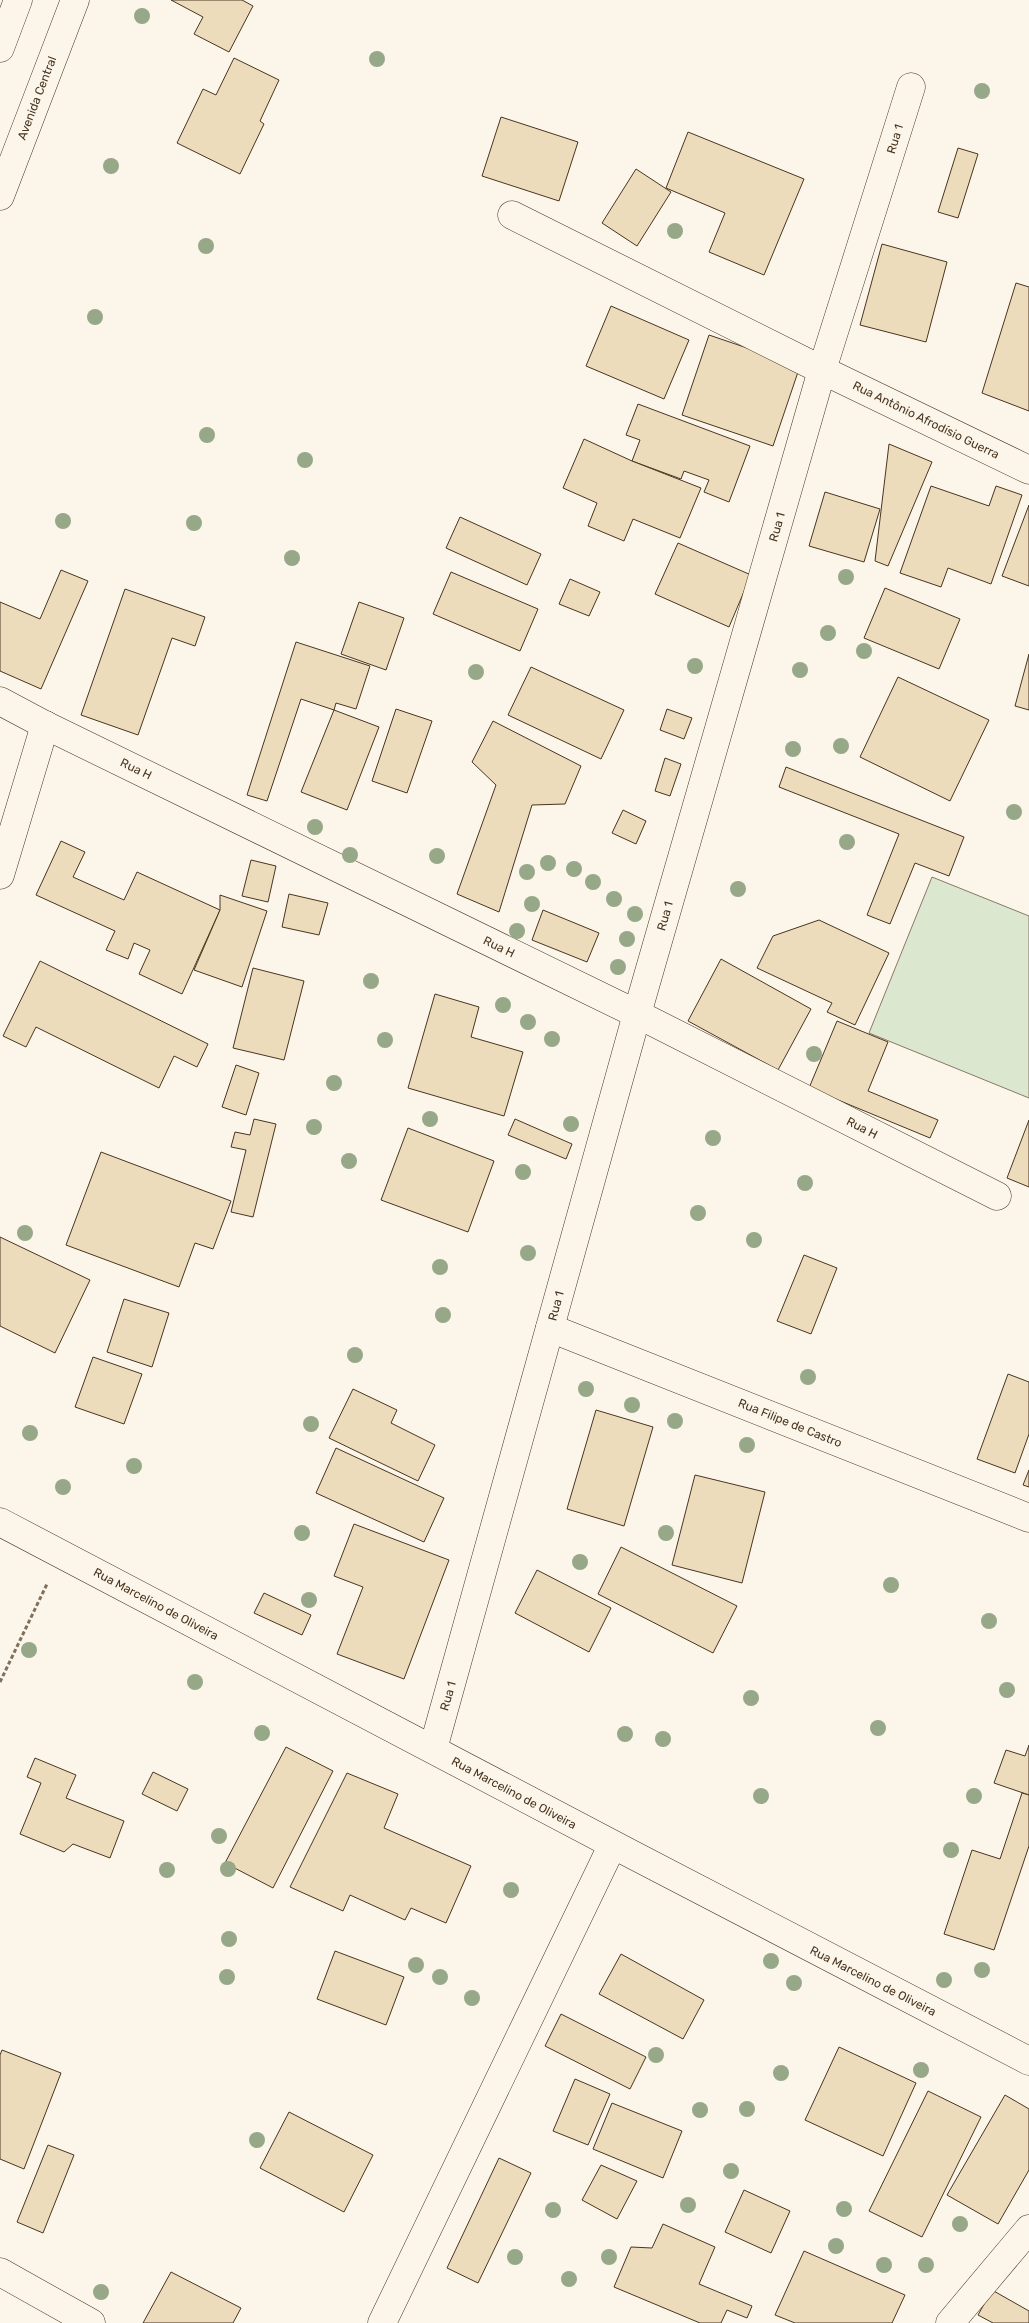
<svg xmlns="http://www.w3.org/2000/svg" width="1029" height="2323" viewBox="0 0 1029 2323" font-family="Rubik,sans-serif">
  <rect width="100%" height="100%" fill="#fbf6e9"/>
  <polygon fill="#dce7d0" stroke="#887966" points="932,877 1029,916 1029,1098 869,1033"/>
  <g fill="#ecdcbc" stroke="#4a3520">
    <polygon points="171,0 242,0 253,6 229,52 194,34 203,17"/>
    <polygon points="234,58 279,80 260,121 264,124 240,174 177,143 203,89 216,95"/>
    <polygon points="501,117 578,142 559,201 482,176"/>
    <polygon points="688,132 804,179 764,275 709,252 725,213 666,188"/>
    <polygon points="958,148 978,154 958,218 938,212"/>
    <polygon points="636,169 671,192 637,246 602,223"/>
    <polygon points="882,244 947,262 926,342 860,325"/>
    <polygon points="1016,283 1029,287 1029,411 982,393"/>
    <polygon points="611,306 689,340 664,399 586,366"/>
    <polygon points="709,335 800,366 773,446 682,415"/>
    <polygon points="638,404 750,446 729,502 704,492 709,480 684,471 681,479 632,461 640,440 626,435"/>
    <polygon points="584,439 632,461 701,488 680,538 633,519 624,541 588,526 597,503 563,488"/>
    <polygon points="889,444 932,462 888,566 875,561"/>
    <polygon points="931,486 989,506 996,486 1022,495 991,584 948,568 941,587 900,573"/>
    <polygon points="825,492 880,509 864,562 809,546"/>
    <polygon points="1029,505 1029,586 1002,576"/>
    <polygon points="460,517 541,554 527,585 446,548"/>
    <polygon points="678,543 751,575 729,627 655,594"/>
    <polygon points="61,570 88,581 41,689 0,671 0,602 40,619"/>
    <polygon points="451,572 538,609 520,651 433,614"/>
    <polygon points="570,579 600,592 589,616 559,604"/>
    <polygon points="885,588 960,619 939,669 864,638"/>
    <polygon points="125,589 205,617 195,646 172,638 138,735 81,715"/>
    <polygon points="359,602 404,618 386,670 341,654"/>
    <polygon points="296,642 370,666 356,709 336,703 334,710 301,699 267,801 247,795"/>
    <polygon points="1029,654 1029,710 1015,706"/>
    <polygon points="531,667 624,710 601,759 508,715"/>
    <polygon points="898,677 989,720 950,801 860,757"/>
    <polygon points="396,709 432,721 407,793 372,781"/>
    <polygon points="667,709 692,718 684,739 660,730"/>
    <polygon points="334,710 379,727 347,810 301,792"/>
    <polygon points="493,721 581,766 565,804 532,805 499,912 457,894 496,785 472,762"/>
    <polygon points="665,758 681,764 670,796 655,791"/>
    <polygon points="786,767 964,837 949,876 915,863 890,924 867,915 899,834 779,787"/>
    <polygon points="623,810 646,821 636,844 612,833"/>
    <polygon points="61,841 85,852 73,877 124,900 137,872 220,910 182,994 139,974 150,950 134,943 128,959 106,950 115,931 36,895"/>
    <polygon points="251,860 276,866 268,902 242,896"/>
    <polygon points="289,894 328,903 319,935 282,927"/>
    <polygon points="220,895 267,911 242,987 194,970 220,910"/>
    <polygon points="543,910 599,933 587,962 532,940"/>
    <polygon points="819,920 889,953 855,1025 827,1012 832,1003 757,968 773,936"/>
    <polygon points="721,959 811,1009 778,1070 688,1021"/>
    <polygon points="40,961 208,1044 197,1067 174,1056 159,1088 36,1027 26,1047 3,1036"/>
    <polygon points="253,968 304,981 284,1060 233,1048"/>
    <polygon points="435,994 479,1007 471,1037 523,1052 504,1116 408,1088"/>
    <polygon points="837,1021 888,1042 868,1091 938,1120 930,1138 809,1088"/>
    <polygon points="236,1065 259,1073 246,1115 222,1107"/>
    <polygon points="254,1119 276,1124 253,1217 231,1212 246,1150 231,1147 235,1132 250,1135"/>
    <polygon points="515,1119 572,1144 566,1159 508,1135"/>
    <polygon points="1029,1120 1029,1187 1007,1178"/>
    <polygon points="408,1128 494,1161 468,1232 381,1200"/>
    <polygon points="101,1152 231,1201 213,1249 195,1243 179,1287 66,1245"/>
    <polygon points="0,1237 90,1280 55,1353 0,1326"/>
    <polygon points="804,1255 837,1268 811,1334 777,1321"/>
    <polygon points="124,1299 169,1313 152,1367 107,1352"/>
    <polygon points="93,1357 142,1374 124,1424 75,1407"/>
    <polygon points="1008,1374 1029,1382 1029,1434 1015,1473 977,1459"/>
    <polygon points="353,1389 397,1410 391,1423 435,1445 418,1481 329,1438"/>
    <polygon points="596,1410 653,1427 624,1526 567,1509"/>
    <polygon points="336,1448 444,1498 424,1542 316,1493"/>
    <polygon points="1029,1470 1029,1487 1023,1485"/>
    <polygon points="695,1475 765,1492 742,1583 672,1565"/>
    <polygon points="354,1524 449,1560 404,1679 337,1654 363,1587 334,1576"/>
    <polygon points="621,1547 737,1606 713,1653 598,1594"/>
    <polygon points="537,1570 611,1608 589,1652 515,1613"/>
    <polygon points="264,1593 311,1615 302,1635 254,1613"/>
    <polygon points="1029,1745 1029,1795 994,1783 1006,1750 1025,1756"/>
    <polygon points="286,1747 333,1771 273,1888 225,1863"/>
    <polygon points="35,1758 76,1775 66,1798 124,1821 110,1858 73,1844 64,1852 20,1834 41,1783 27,1777"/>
    <polygon points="153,1772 188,1789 177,1811 142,1794"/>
    <polygon points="347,1773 398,1794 384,1828 471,1866 446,1923 411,1908 405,1920 350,1895 343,1911 290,1887"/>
    <polygon points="1022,1793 1029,1795 1029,1846 994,1950 944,1934 972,1850 1000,1859"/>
    <polygon points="335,1951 404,1977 386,2025 317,1999"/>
    <polygon points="621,1954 704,2000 683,2039 599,1994"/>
    <polygon points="561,2014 646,2057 630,2089 545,2046"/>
    <polygon points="839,2047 916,2083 883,2156 805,2120"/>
    <polygon points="2,2050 61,2073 24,2169 0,2159 0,2055"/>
    <polygon points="575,2079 610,2094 588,2145 553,2131"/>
    <polygon points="928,2091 981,2117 922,2237 869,2211"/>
    <polygon points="1005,2095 1029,2109 1029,2170 998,2224 947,2195"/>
    <polygon points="612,2103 682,2131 663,2178 593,2149"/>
    <polygon points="289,2112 373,2155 344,2212 260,2168"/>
    <polygon points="48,2145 74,2155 43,2233 17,2222"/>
    <polygon points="499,2158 531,2173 478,2283 447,2268"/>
    <polygon points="601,2165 637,2181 617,2219 582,2200"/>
    <polygon points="744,2190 790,2211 771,2253 725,2232"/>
    <polygon points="663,2224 715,2247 699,2284 752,2306 747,2318 727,2310 721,2323 700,2323 614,2287 631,2247 652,2248"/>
    <polygon points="804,2251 905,2295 892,2323 795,2323 775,2315"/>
    <polygon points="171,2272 241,2308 233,2323 143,2323"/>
    <polygon points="992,2290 1029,2311 1029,2323 993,2323 978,2315"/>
  </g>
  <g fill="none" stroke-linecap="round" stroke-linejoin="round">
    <g stroke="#4a3520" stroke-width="29">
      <g id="street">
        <polyline points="512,215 822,370 1029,470"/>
        <polyline points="0,701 45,725 637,1014 997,1196"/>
        <polyline points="0,875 45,725"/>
        <polyline points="550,1328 1029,1518"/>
        <path d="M0,1522C343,1703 685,1883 1029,2061"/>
        <polyline points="433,1749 637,1014 822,370 911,87"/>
        <polyline points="0,2272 91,2323"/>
        <polyline points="382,2323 612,1846"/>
        <polyline points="950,2323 1029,2229"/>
      </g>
    </g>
    <g stroke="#4a3520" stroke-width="29">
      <g id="secondary">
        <polyline points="0,48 18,0"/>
        <polyline points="0,196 75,0"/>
      </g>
    </g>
    <polyline stroke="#7f6f5c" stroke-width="3" stroke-dasharray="4 2.5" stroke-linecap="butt" points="0,1682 47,1584"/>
    <use href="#street" stroke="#fbf6e9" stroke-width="28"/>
    <use href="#secondary" stroke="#fbf6e9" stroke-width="28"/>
  </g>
  <g fill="#96a887">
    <circle cx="142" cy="16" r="8"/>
    <circle cx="377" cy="59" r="8"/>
    <circle cx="982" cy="91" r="8"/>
    <circle cx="111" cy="166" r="8"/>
    <circle cx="675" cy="231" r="8"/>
    <circle cx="206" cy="246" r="8"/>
    <circle cx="95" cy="317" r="8"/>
    <circle cx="207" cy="435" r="8"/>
    <circle cx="305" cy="460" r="8"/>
    <circle cx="63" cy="521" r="8"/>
    <circle cx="194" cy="523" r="8"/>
    <circle cx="292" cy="558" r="8"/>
    <circle cx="846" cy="577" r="8"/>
    <circle cx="828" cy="633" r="8"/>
    <circle cx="864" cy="651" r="8"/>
    <circle cx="695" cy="666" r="8"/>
    <circle cx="800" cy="670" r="8"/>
    <circle cx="476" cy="672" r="8"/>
    <circle cx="841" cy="746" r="8"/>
    <circle cx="793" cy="749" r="8"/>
    <circle cx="1014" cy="812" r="8"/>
    <circle cx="315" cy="827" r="8"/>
    <circle cx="847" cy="842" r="8"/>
    <circle cx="350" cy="855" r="8"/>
    <circle cx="437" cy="856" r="8"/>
    <circle cx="548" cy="863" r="8"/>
    <circle cx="574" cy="869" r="8"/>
    <circle cx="527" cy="872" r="8"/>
    <circle cx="593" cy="882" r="8"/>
    <circle cx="738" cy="889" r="8"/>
    <circle cx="614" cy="899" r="8"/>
    <circle cx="532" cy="904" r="8"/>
    <circle cx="635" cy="914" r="8"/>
    <circle cx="517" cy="931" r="8"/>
    <circle cx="627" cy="939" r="8"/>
    <circle cx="618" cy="967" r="8"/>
    <circle cx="371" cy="981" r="8"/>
    <circle cx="503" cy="1005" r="8"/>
    <circle cx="528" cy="1022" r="8"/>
    <circle cx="552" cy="1039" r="8"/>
    <circle cx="385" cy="1040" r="8"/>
    <circle cx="814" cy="1054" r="8"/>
    <circle cx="334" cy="1083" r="8"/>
    <circle cx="430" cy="1119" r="8"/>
    <circle cx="571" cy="1124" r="8"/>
    <circle cx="314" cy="1127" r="8"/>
    <circle cx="713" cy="1138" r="8"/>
    <circle cx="349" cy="1161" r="8"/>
    <circle cx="523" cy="1172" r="8"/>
    <circle cx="805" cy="1183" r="8"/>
    <circle cx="698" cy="1213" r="8"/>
    <circle cx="25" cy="1233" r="8"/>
    <circle cx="754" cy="1240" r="8"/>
    <circle cx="528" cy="1253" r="8"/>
    <circle cx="440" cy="1267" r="8"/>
    <circle cx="443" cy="1315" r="8"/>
    <circle cx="355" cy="1355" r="8"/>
    <circle cx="808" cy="1377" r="8"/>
    <circle cx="586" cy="1389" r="8"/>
    <circle cx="632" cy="1405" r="8"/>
    <circle cx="675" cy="1421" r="8"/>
    <circle cx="311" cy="1424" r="8"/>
    <circle cx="30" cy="1433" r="8"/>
    <circle cx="747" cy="1445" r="8"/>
    <circle cx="134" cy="1466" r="8"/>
    <circle cx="63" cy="1487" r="8"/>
    <circle cx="302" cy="1533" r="8"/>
    <circle cx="666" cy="1533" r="8"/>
    <circle cx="580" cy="1562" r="8"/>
    <circle cx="891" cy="1585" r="8"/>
    <circle cx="309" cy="1600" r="8"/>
    <circle cx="989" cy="1621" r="8"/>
    <circle cx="29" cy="1650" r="8"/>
    <circle cx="195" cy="1682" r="8"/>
    <circle cx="1007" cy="1690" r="8"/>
    <circle cx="751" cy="1698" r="8"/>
    <circle cx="878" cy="1728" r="8"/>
    <circle cx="262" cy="1733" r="8"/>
    <circle cx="625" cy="1734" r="8"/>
    <circle cx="663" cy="1739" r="8"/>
    <circle cx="761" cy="1796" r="8"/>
    <circle cx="974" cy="1796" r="8"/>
    <circle cx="219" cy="1836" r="8"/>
    <circle cx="951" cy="1850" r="8"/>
    <circle cx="228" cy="1869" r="8"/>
    <circle cx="167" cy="1870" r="8"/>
    <circle cx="511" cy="1890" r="8"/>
    <circle cx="229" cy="1939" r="8"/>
    <circle cx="771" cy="1961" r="8"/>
    <circle cx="416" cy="1965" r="8"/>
    <circle cx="982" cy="1970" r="8"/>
    <circle cx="227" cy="1977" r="8"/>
    <circle cx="440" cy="1977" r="8"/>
    <circle cx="944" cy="1980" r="8"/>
    <circle cx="794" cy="1983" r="8"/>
    <circle cx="472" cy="1998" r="8"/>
    <circle cx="656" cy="2055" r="8"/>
    <circle cx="921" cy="2070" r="8"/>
    <circle cx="781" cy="2073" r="8"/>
    <circle cx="747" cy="2109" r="8"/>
    <circle cx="700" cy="2110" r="8"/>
    <circle cx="257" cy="2140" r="8"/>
    <circle cx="731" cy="2171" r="8"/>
    <circle cx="688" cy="2205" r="8"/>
    <circle cx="844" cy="2209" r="8"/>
    <circle cx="553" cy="2210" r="8"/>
    <circle cx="960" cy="2224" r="8"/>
    <circle cx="836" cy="2246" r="8"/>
    <circle cx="515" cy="2257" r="8"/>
    <circle cx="609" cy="2257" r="8"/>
    <circle cx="884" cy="2265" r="8"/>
    <circle cx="926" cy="2265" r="8"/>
    <circle cx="569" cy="2279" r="8"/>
    <circle cx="101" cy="2292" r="8"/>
  </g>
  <g text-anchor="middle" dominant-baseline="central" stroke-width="4" stroke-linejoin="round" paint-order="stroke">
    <g font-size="12" fill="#4a3520" stroke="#fbf6e9">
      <text transform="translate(37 98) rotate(-69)">Avenida Central</text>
      <text transform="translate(895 139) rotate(-73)">Rua 1</text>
      <text transform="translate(926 420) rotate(26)">Rua Antônio Afrodísio Guerra</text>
      <text transform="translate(777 527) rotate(-74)">Rua 1</text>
      <text transform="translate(136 769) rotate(26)">Rua H</text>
      <text transform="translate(665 916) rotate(-74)">Rua 1</text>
      <text transform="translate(499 947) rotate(26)">Rua H</text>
      <text transform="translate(862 1128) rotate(27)">Rua H</text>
      <text transform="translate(556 1306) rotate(-75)">Rua 1</text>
      <text transform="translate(790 1423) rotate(22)">Rua Filipe de Castro</text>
      <text transform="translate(156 1604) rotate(28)">Rua Marcelino de Oliveira</text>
      <text transform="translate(448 1696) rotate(-74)">Rua 1</text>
      <text transform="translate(514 1793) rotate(28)">Rua Marcelino de Oliveira</text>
      <text transform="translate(873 1981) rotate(27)">Rua Marcelino de Oliveira</text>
    </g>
  </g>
</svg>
